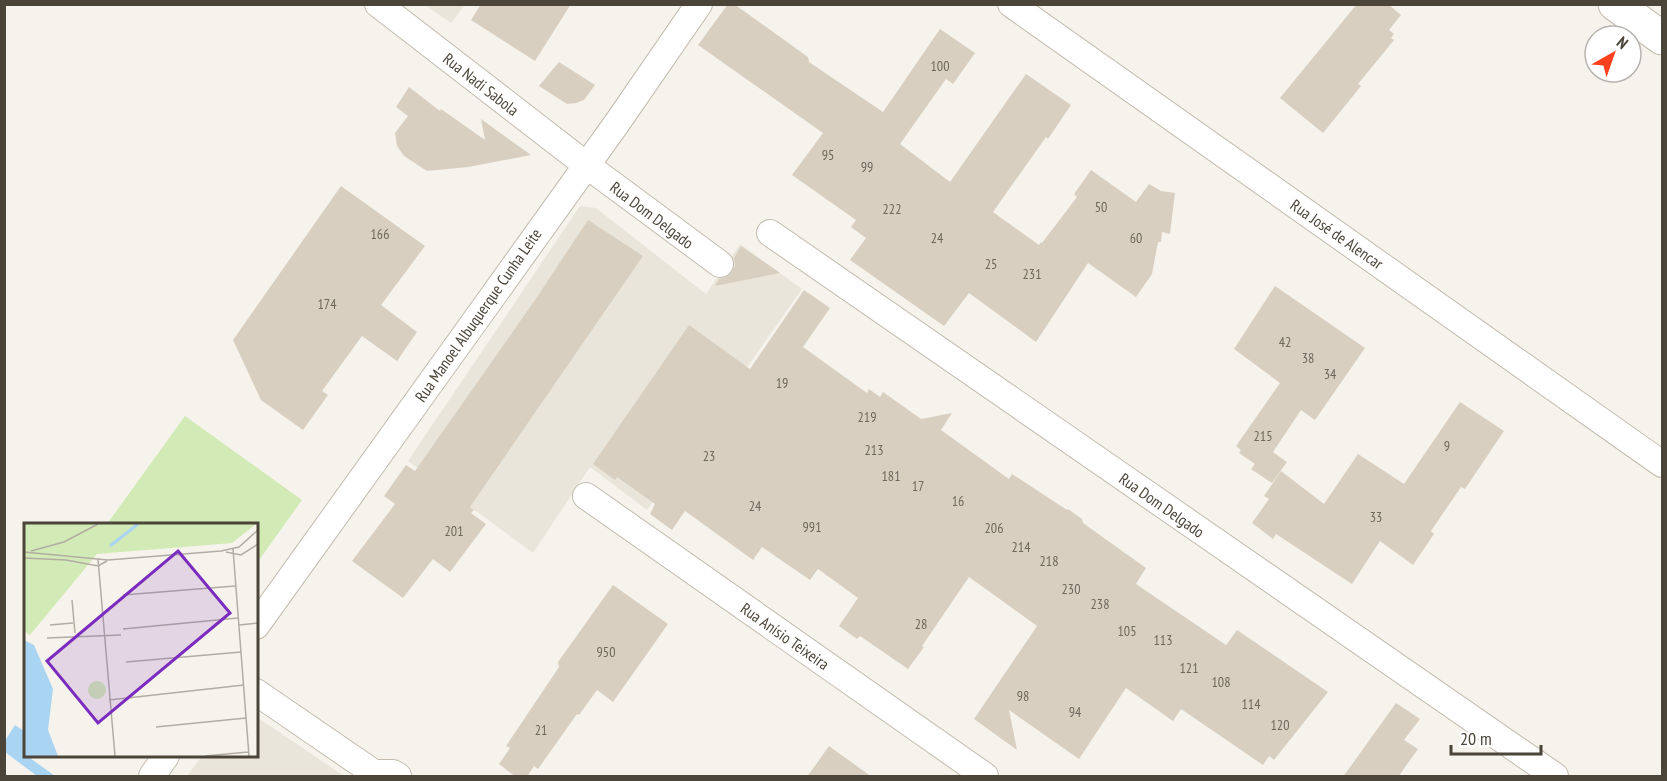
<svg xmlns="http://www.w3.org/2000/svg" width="1667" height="781" viewBox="0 0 1667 781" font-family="'PT Sans Narrow',sans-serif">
  <rect width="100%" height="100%" fill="#f6f3ec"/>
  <g fill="#eae5da">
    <polygon points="425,5 465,5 451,23"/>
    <polygon points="580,206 596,208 706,294 740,244 802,289 647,510 590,467 533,553 408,461"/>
    <polygon points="257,717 344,776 187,776 202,756 256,756"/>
  </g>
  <polygon fill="#d2eab5" points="185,416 302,500 257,563 256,524 107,524"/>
  <polygon fill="#a9d4f2" points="15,725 24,731 26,756 29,756 30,758 55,776 37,776 5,752 5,741"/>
  <g fill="#d8cfc1">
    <polygon points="481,4 571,4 535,61 471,20"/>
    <polygon points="728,4 734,4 808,57 809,62 883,112 940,29 975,53 953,84 946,79 900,144 950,182 1026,74 1071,105 1048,139 1046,137 993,212 1039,245 1041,242 1042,243 1077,197 1074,194 1091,170 1136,202 1149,184 1161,191 1175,193 1170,234 1162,232 1161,242 1158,242 1152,274 1136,297 1088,263 1036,342 969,293 944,326 850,260 866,238 851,227 856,220 792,175 823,133 698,45"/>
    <polygon points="1357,4 1388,4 1401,15 1389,30 1394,34 1391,38 1394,40 1358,84 1361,86 1323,133 1280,98"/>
    <polygon points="559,62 595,85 584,100 576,103 567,104 539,86"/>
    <polygon points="409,87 440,111 441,109 485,140 481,119 531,155 468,167 427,171 404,156 397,146 395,133 408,116 396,107"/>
    <polygon points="341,186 425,246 381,305 417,332 397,361 362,336 322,391 328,395 303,430 261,400 233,340"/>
    <polygon points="588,220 643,256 470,507 474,510 471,513 486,524 450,572 433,559 403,598 352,561 395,504 384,496 406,465 415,471 535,300"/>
    <polygon points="741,246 780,273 715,286 719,279 726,277 732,272 735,265 734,258"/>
    <polygon points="1275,286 1365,348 1315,420 1301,410 1273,452 1287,462 1272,483 1251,469 1255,464 1239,453 1241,450 1236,446 1280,383 1234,349"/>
    <polygon points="804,290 830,308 803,347 867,393 869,389 880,397 883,392 921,419 952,413 941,430 1009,479 1012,474 1067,510 1068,509 1082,519 1083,523 1146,568 1136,584 1226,645 1237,630 1328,692 1274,760 1269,756 1263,765 1181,709 1173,721 1126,688 1079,759 1009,710 1017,750 974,719 1037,626 969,577 922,646 924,647 908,669 860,636 857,639 839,626 858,598 818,569 810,580 762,547 753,560 685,511 672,530 650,514 655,504 617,477 615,480 593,464 689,325 750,369"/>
    <polygon points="1460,402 1504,431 1465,489 1461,487 1431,531 1434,534 1413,565 1380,541 1352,584 1276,534 1273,539 1252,523 1269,499 1264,496 1281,471 1324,504 1358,454 1404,484"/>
    <polygon points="613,585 668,624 613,702 597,690 579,715 577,714 538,769 534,766 527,777 516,777 499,764 510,748 506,746 559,667 558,662"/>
    <polygon points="1396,703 1420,719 1404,740 1418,749 1398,777 1343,777"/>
    <polygon points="829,746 872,777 807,777"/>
  </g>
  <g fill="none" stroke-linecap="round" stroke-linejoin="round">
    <g stroke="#c2bbae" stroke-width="28">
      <g id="minor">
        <polyline points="378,4 585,164 720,264"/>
        <polyline points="1011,4 1662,464"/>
        <polyline points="770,233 1555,776"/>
        <polyline points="586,496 985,776"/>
        <polyline points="256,626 617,123 699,4"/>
        <polyline points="256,692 374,773 393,773 398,776"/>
        <polyline points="152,776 166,756"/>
      </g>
    </g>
    <g stroke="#c2bbae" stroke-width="35">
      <polyline id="tertiary" points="1615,4 1662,38"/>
    </g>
    <use href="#minor" stroke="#fff" stroke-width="26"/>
    <use href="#tertiary" stroke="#fff" stroke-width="33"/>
  </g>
  <g text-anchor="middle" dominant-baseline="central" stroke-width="4.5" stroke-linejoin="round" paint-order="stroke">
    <g font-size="14" fill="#6e675b">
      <text x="940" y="66">100</text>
      <text x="828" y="155">95</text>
      <text x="867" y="167">99</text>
      <text x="1101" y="207">50</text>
      <text x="892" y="209">222</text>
      <text x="380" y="234">166</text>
      <text x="937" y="238">24</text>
      <text x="1136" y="238">60</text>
      <text x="991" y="264">25</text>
      <text x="1032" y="274">231</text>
      <text x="327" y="304">174</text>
      <text x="1285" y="342">42</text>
      <text x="1308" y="358">38</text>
      <text x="1330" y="374">34</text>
      <text x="782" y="383">19</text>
      <text x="867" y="417">219</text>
      <text x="1263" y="436">215</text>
      <text x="1447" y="446">9</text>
      <text x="874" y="450">213</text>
      <text x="709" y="456">23</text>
      <text x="891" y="476">181</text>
      <text x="918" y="486">17</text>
      <text x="958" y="501">16</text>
      <text x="755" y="506">24</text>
      <text x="1376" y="517">33</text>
      <text x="812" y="527">991</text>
      <text x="994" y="528">206</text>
      <text x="454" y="531">201</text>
      <text x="1021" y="547">214</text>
      <text x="1049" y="561">218</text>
      <text x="1071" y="589">230</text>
      <text x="1100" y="604">238</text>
      <text x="921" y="624">28</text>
      <text x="1127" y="631">105</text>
      <text x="1163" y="640">113</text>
      <text x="606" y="652">950</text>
      <text x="1189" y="668">121</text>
      <text x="1221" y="682">108</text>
      <text x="1023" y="696">98</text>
      <text x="1251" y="704">114</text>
      <text x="1075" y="712">94</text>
      <text x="1280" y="725">120</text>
      <text x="541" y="730">21</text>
    </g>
    <g font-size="16" fill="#4b4439" stroke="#fff">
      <text transform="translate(481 84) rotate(38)">Rua Nadi Sabola</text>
      <text transform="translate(652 215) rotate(37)">Rua Dom Delgado</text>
      <text transform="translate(1337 234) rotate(35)">Rua José de Alencar</text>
      <text transform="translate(478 315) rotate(-55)">Rua Manoel Albuquerque Cunha Leite</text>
      <text transform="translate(1162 505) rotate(35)">Rua Dom Delgado</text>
      <text transform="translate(785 636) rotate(35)">Rua Anísio Teixeira</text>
    </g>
  </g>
  <g transform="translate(24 523)">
    <rect width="234" height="234" fill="#f6f3ec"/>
    <path d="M0,1H232L208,20L73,31L6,112L0,108ZM64 167a9 9 0 1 1 18 0a9 9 0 1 1-18 0Z" fill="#d2eab5"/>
    <path d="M0,117L10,122L29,166L24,207L34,233H0Z" fill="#a9d4f2"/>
    <path fill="none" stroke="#a9d4f2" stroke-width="3" d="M86,23L114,1"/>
    <path fill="none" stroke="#b2ada4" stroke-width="1.5" d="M209,26L225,233M7,28L40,19L74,1M0,29L84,37L197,28L215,24L234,7M202,29L217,32L234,21M0,35L42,37L74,43L83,38M74,36L91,233M99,72L211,63M48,77L51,110M26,102L49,100M215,102L234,100M99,106L214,95M23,115L97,112M102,139L217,129M85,177L220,162M132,204L222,195M181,233L224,229"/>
    <path fill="#7b2cbf" fill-opacity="0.15" stroke="#7b2cbf" stroke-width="3" d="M154,28L206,90L74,200L23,138Z"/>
    <rect width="234" height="234" fill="none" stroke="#4b4439" stroke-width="3"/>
  </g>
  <rect width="1667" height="781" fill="none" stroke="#4b4439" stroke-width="12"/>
  <g transform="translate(1613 54) rotate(40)"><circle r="28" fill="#ffffff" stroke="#b7b4b0" stroke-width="1.5"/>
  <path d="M0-4.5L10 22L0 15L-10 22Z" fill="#fc3f1d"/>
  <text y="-9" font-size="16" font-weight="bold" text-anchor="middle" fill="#4b4439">N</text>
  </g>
  <path d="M1451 745v9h90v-9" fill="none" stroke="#4b4439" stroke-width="3"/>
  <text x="1460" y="745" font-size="18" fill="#4b4439" stroke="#ffffff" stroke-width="4.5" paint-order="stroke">20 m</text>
</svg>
